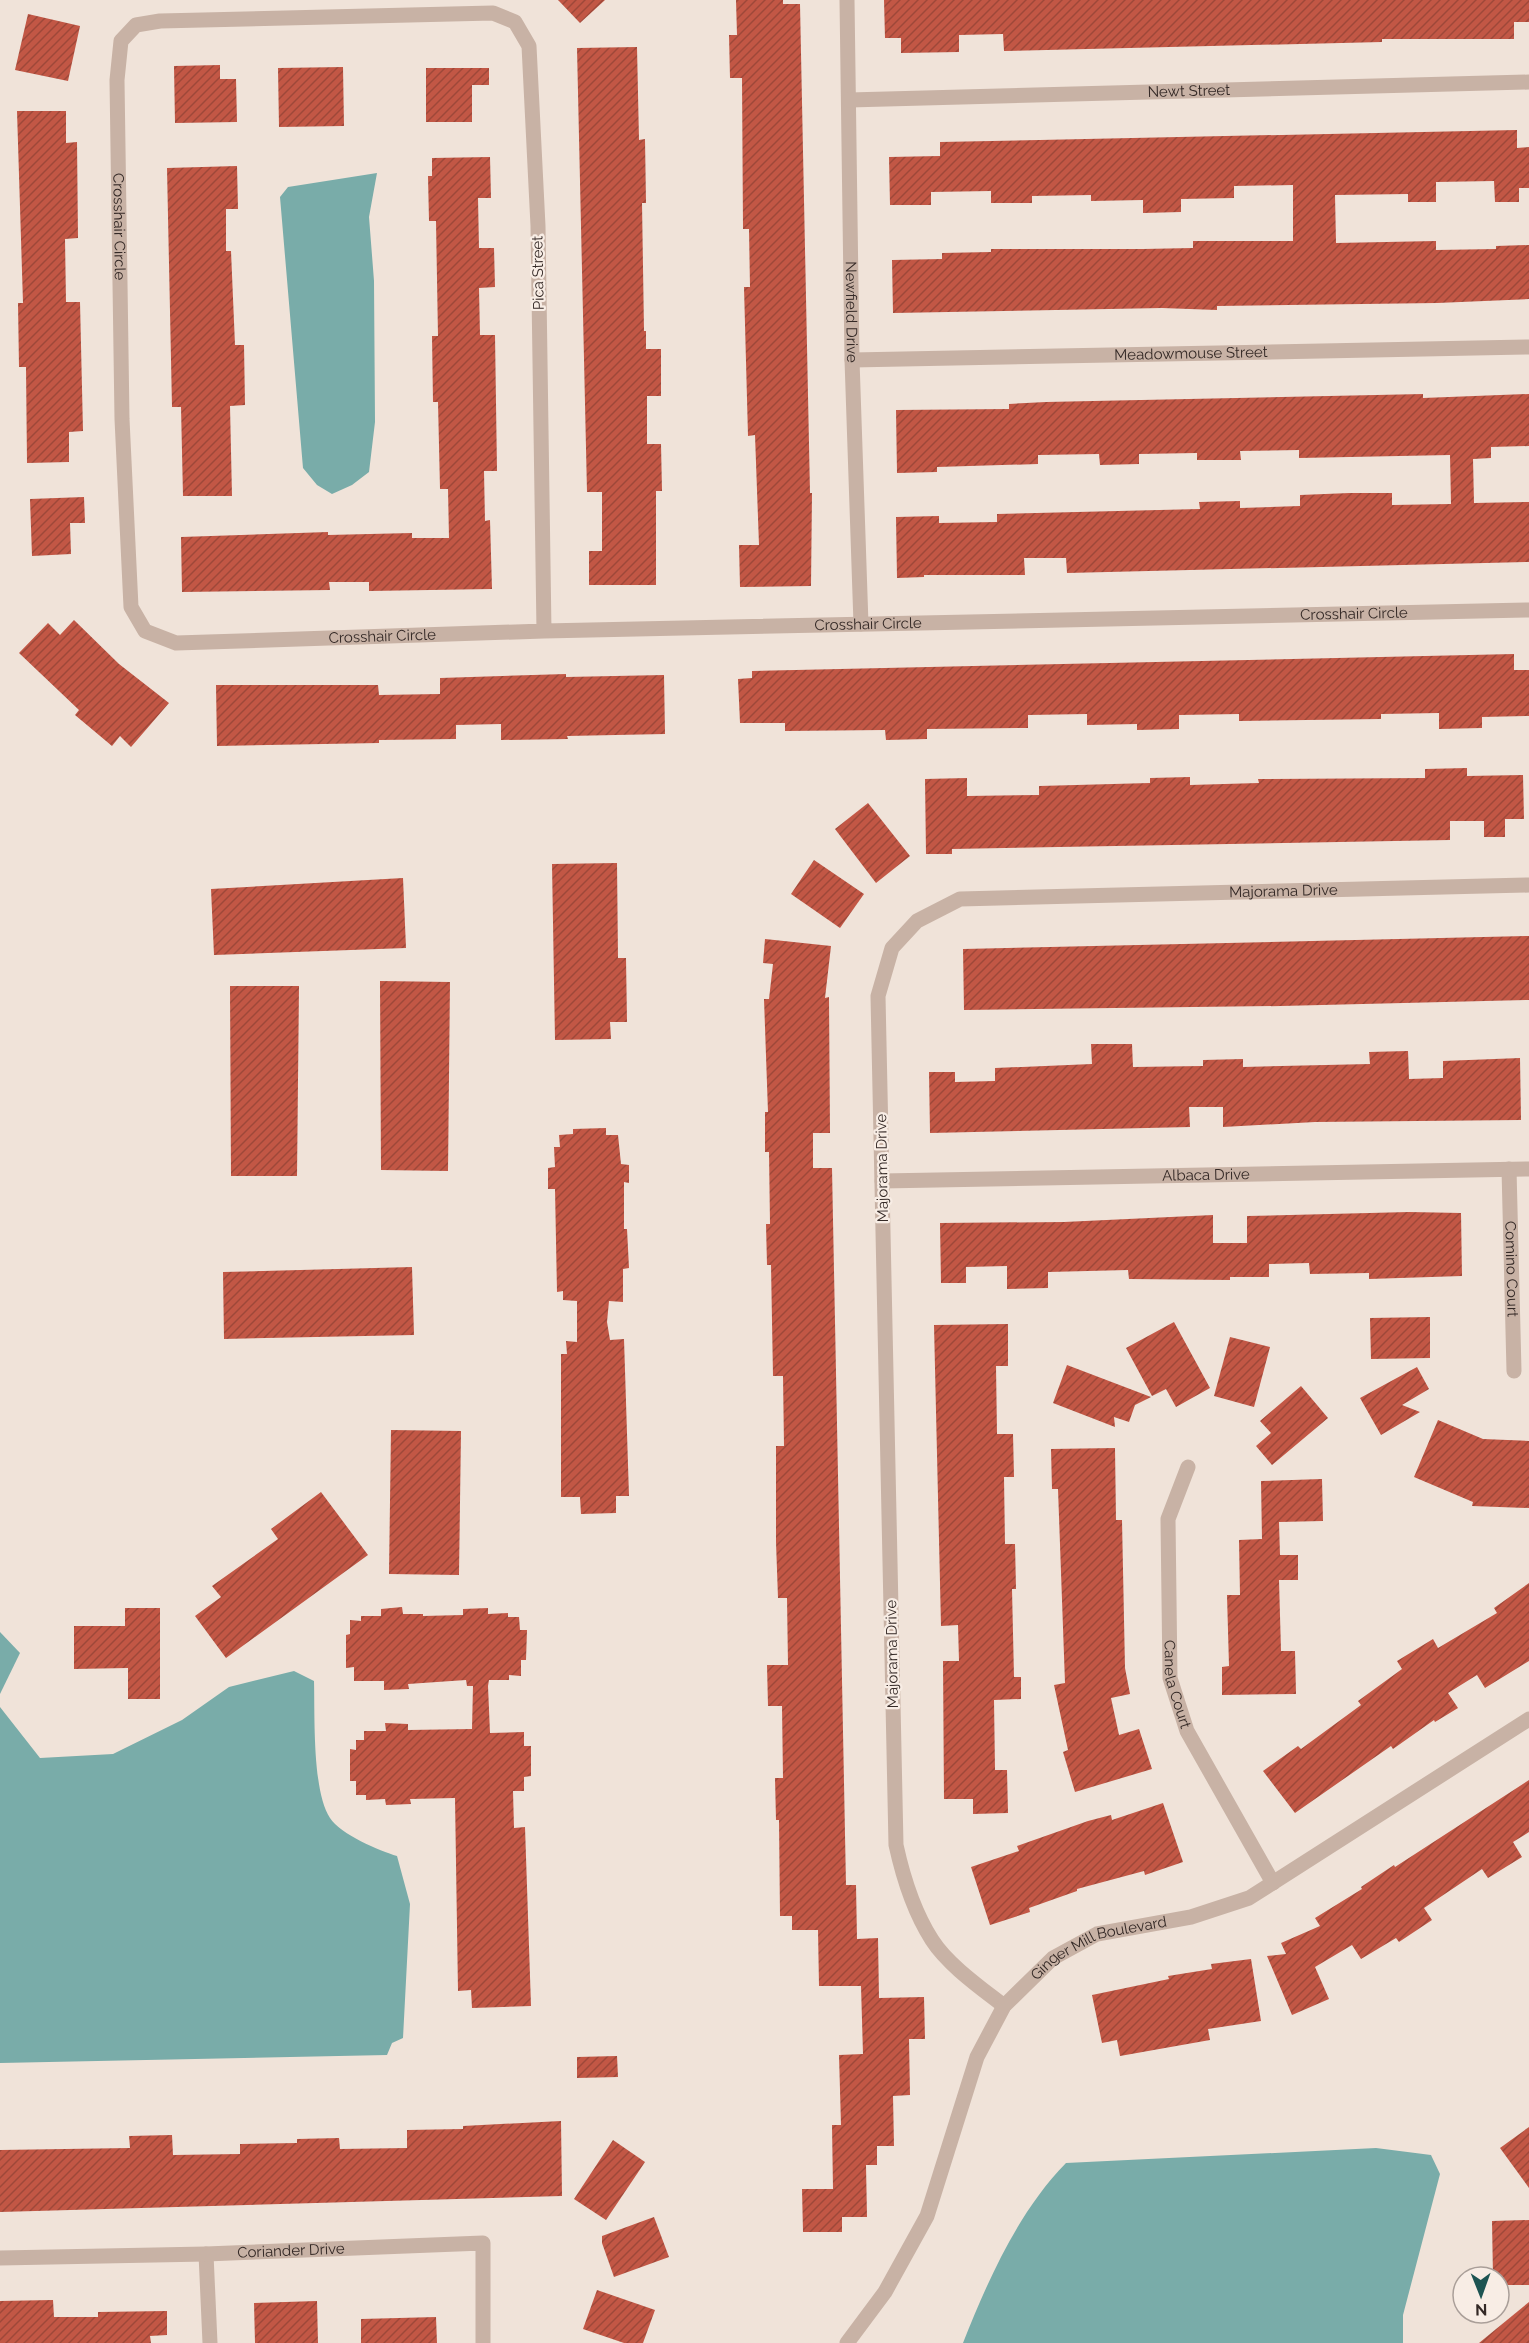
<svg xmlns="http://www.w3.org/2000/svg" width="1529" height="2343" viewBox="0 0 1529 2343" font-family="Raleway,sans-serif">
  <defs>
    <pattern id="building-hatch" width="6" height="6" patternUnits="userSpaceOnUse" patternTransform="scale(1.5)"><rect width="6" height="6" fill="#c25745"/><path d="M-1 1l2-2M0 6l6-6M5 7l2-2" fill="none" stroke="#9e4839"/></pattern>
  </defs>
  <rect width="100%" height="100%" fill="#f0e3d9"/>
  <g fill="#79aca9">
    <polygon points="377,173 369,217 374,281 375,422 369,472 352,485 332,494 317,485 303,468 280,197 288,187"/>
    <polygon points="0,1632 20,1653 0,1694"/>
    <path d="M294,1671L314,1681C315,1715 312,1791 330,1818C340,1834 380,1851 397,1856L410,1904L403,2038L392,2043L387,2055L0,2063V1707L40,1758L113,1754L182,1720L229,1687Z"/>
    <path d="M1376,2148L1431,2155L1440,2174L1403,2315V2343H963C988,2280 1018,2212 1066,2163Z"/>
  </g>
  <g fill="url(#building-hatch)">
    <polygon points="558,0 605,0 580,23"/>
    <polygon points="736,0 783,0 783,4 800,4 810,493 812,493 811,586 740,587 739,545 759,545 755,435 748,436 744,287 750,287 749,229 743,229 742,78 730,78 729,35 737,35"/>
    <polygon points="884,0 1529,0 1529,22 1514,22 1514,39 1382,39 1382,42 1004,51 1003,34 959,35 959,52 901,53 901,38 885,38"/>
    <polygon points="28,14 80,26 68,81 15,70"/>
    <polygon points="637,47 639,140 645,139 646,203 642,203 644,331 646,331 646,349 661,349 661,396 647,396 647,444 661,444 662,491 656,491 656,585 589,585 589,551 602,551 602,492 587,492 577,48"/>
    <polygon points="220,65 220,79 236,79 237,122 175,123 174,66"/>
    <polygon points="343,67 344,126 279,127 278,68"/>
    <polygon points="426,68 489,68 489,85 472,85 472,122 426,122"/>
    <polygon points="17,111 66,111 66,143 77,142 78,238 65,239 66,302 80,302 83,431 69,432 69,462 27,463 26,367 19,367 18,303 23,303"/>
    <polygon points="1517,130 1517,148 1529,147 1529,188 1519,188 1519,202 1495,202 1494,181 1436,182 1436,202 1408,202 1408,194 1335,195 1336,243 1436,241 1436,250 1496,249 1496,246 1529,245 1529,299 1437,303 1217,306 1217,310 1162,308 893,313 892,260 942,259 942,253 991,252 991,249 1143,249 1193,248 1193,241 1293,241 1293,185 1234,186 1234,198 1181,199 1181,212 1143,213 1143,200 1091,201 1091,195 1032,196 1032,203 991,203 991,191 931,192 931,205 890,205 889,157 940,156 940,142"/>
    <polygon points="490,157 491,198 478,198 479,248 494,248 495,287 479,288 480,335 495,335 497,471 484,471 485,521 490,520 492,589 369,591 369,582 329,582 330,590 182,592 181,537 328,532 328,535 412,533 412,538 449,538 448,489 440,489 438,402 433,402 432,336 438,336 436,221 429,221 428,176 432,176 432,158"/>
    <polygon points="237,166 238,209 226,209 226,251 231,251 235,345 244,345 245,405 230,406 232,496 183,496 181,407 172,407 167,168"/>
    <polygon points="1423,394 1423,398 1529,394 1529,446 1491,447 1491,458 1473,459 1474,503 1529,502 1529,562 1067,573 1066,558 1024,558 1025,575 924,575 924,577 897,578 896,517 939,516 939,523 997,522 997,514 1200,509 1199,502 1240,501 1240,508 1300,506 1300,495 1350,493 1392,493 1392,505 1451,504 1450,455 1299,458 1299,450 1240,451 1241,460 1197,460 1197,453 1139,454 1139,464 1100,465 1099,454 1038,455 1038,464 937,467 937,472 897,473 896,410 1009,409 1009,404 1046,402"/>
    <polygon points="84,497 85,523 70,523 71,554 32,556 30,499"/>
    <polygon points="74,620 119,664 169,703 131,747 120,736 112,746 75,715 79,710 19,653 48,623 60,635"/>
    <polygon points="1514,654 1514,670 1529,670 1529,716 1482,717 1482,728 1439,729 1439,713 1381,714 1381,719 1239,721 1239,714 1179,715 1179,729 1137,730 1137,724 1087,725 1087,714 1028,715 1028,728 927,729 927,739 886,740 885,730 785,731 785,723 740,723 738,679 752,678 752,671"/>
    <polygon points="566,674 566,677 664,675 665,734 567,736 568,739 501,740 501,724 456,725 456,739 379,740 379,743 217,746 216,685 378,685 379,695 440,694 440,678"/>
    <polygon points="1467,768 1467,776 1523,775 1524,819 1505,819 1505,837 1484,837 1484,821 1450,821 1450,840 952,849 952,854 926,854 925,779 967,778 967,796 1039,795 1039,786 1150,783 1150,778 1190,777 1190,785 1259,783 1258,779 1425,778 1425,769"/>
    <polygon points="868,803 910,856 876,883 835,829"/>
    <polygon points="814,860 864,894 840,928 791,894"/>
    <polygon points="617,863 618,958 626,958 627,1022 610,1022 611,1039 555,1040 552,864"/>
    <polygon points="403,878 406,948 214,955 211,889"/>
    <polygon points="1529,936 1529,1000 1281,1006 964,1010 963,949"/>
    <polygon points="765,939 831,946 825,998 829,997 830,1133 813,1133 813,1168 832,1168 846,1885 856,1885 857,1939 878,1938 879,1998 924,1997 925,2039 909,2039 910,2095 893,2096 894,2146 877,2146 877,2165 866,2165 867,2217 842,2217 842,2232 803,2232 802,2189 833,2189 832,2125 841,2125 839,2055 863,2054 861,1986 819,1986 818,1930 792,1930 792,1916 780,1916 779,1820 776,1820 775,1778 783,1778 782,1706 768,1706 767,1665 788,1665 787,1598 778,1598 776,1542 776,1446 784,1446 783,1376 773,1376 771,1265 767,1265 766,1224 770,1224 769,1152 765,1152 765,1112 768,1112 764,999 769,999 773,964 763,963"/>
    <polygon points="380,981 450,982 448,1171 381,1170"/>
    <polygon points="230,986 299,986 297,1176 231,1176"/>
    <polygon points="1091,1044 1132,1044 1133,1067 1203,1066 1203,1060 1243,1059 1243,1067 1370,1064 1369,1052 1408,1051 1409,1079 1443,1078 1443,1061 1520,1058 1521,1120 1315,1122 1223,1127 1223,1107 1189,1107 1190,1127 930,1133 929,1072 955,1072 955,1082 995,1081 995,1068 1092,1064"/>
    <polygon points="606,1128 606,1135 618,1135 621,1164 629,1165 629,1183 624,1182 624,1229 627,1229 629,1268 623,1269 623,1302 609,1301 607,1322 610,1340 624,1339 629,1496 616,1496 616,1513 581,1514 580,1497 561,1497 561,1354 567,1354 566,1341 577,1342 577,1301 563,1300 563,1291 557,1292 555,1189 548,1189 548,1168 555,1167 554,1147 560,1147 559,1135 573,1134 573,1129"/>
    <polygon points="1409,1212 1461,1213 1462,1276 1369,1279 1369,1273 1310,1274 1309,1263 1269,1264 1269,1277 1230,1277 1230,1280 1129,1279 1128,1270 1048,1272 1048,1288 1007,1289 1007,1266 966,1267 966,1283 941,1283 940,1223 1064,1222 1213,1215 1213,1243 1247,1243 1247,1216"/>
    <polygon points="412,1267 414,1335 224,1339 223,1272"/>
    <polygon points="1430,1317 1430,1358 1371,1359 1370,1318"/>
    <polygon points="1174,1322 1210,1388 1176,1407 1166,1389 1152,1396 1126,1348"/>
    <polygon points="1008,1324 1008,1366 996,1366 997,1434 1013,1434 1014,1477 1004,1477 1005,1544 1015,1544 1016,1589 1012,1589 1014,1677 1021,1677 1021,1699 994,1700 995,1770 1007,1770 1008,1813 973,1814 973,1799 944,1799 943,1661 959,1661 958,1625 941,1626 934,1325"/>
    <polygon points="1230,1337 1270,1347 1254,1407 1214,1396"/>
    <polygon points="1067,1365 1151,1397 1135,1405 1129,1422 1114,1417 1115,1427 1053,1403"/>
    <polygon points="1417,1367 1429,1389 1402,1405 1420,1412 1381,1435 1360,1398"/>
    <polygon points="1301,1386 1328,1418 1272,1465 1256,1446 1271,1433 1260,1421"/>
    <polygon points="1438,1420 1483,1439 1529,1441 1529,1508 1472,1506 1473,1502 1414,1477"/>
    <polygon points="391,1430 461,1431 459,1575 389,1574"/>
    <polygon points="1115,1448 1116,1520 1122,1520 1125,1668 1130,1694 1111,1698 1119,1735 1139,1729 1152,1769 1075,1792 1063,1752 1068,1750 1054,1685 1065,1683 1058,1489 1052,1489 1051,1449"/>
    <polygon points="1322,1479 1323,1521 1279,1522 1280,1555 1298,1555 1298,1580 1279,1580 1281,1651 1295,1651 1296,1694 1222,1695 1222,1667 1229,1666 1227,1595 1240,1595 1239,1540 1262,1539 1261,1481"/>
    <polygon points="321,1492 368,1555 226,1658 195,1616 221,1597 212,1586 278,1539 271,1529"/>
    <polygon points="1529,1583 1529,1661 1485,1688 1477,1675 1448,1693 1458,1708 1435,1722 1434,1720 1393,1749 1391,1746 1295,1813 1263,1771 1298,1746 1301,1749 1361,1705 1358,1701 1402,1669 1397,1661 1433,1639 1438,1648 1497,1613 1494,1608"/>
    <polygon points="402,1607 403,1614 423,1614 423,1616 463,1615 463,1609 488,1608 488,1614 508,1613 508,1617 519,1617 520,1630 527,1630 526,1660 521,1660 521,1676 509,1675 509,1680 489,1680 488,1686 490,1733 524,1732 524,1746 531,1746 531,1776 524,1777 524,1791 513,1791 514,1828 525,1827 531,2006 472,2008 471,1990 458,1991 455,1798 410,1799 411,1804 386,1805 385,1799 366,1800 366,1795 356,1795 356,1781 350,1781 350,1749 356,1750 356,1740 364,1740 364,1731 386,1731 385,1723 408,1724 408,1730 472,1729 473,1686 467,1686 466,1680 408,1684 409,1689 384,1690 384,1681 354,1681 354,1667 346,1668 346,1635 350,1634 350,1620 361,1621 361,1616 381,1616 381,1609"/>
    <polygon points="125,1608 160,1608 160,1699 128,1699 128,1668 74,1669 74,1626 125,1626"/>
    <polygon points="1529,1780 1529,1832 1513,1842 1522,1857 1488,1878 1482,1869 1424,1908 1432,1920 1399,1942 1396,1938 1361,1959 1352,1945 1315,1967 1329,1999 1292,2015 1267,1956 1286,1954 1281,1943 1320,1926 1315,1918 1362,1889 1361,1887 1394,1865 1395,1867"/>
    <polygon points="1163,1803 1183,1862 1145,1875 1144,1871 1077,1889 1077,1891 1029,1908 1030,1912 990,1925 971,1867 1019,1851 1017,1846 1088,1821 1111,1815 1112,1820"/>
    <polygon points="1251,1959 1261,2021 1208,2029 1210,2040 1120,2056 1117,2040 1102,2043 1092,1995 1169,1979 1168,1976 1212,1969 1211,1964"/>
    <polygon points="617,2056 618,2077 577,2078 577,2057"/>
    <polygon points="561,2121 562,2196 0,2212 0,2150 130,2148 129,2136 172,2135 173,2155 240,2154 240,2144 297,2143 297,2139 339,2138 340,2149 407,2148 407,2130 463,2129 463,2126"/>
    <polygon points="1529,2127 1529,2188 1500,2148"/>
    <polygon points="613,2140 645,2162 606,2220 574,2199"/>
    <polygon points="654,2217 669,2257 614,2277 602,2243 602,2236"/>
    <polygon points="1529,2220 1529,2285 1499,2285 1499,2277 1493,2277 1492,2221"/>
    <polygon points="597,2290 655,2310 643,2343 624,2343 583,2329"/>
    <polygon points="53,2300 54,2317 98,2317 98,2312 167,2311 167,2335 150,2336 151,2343 0,2343 0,2301"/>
    <polygon points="317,2301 318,2343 255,2343 254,2303"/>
    <polygon points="1529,2302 1529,2343 1479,2343"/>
    <polygon points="436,2317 437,2343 361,2343 361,2319"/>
  </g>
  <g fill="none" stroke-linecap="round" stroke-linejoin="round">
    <g stroke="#c8b2a5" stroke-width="15">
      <path id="s1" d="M847,0L852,360L861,624"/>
      <path id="s2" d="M849,100L1529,82"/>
      <path id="s3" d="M852,360L1529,347"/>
      <path id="s4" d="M544,631L538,226L529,46L515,22L493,13L160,21L136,25L121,41L117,80L122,419L131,607L145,631L176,643L544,631L1529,610"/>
      <path id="s5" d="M1509,1169L1514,1371"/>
      <path id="s6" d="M882,1181L1529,1169"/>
      <path id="s7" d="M1188,1467L1168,1519L1170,1678L1187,1731L1273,1883"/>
      <path id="s8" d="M1004,2006C981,1988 948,1965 932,1940C914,1912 903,1877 896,1845L878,996L892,948L917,921L960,899L1529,885"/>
      <polyline points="206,2254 210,2343"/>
      <path id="s9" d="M0,2258L206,2254L483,2243V2343"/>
      <path id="s10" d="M847,2343L885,2292L927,2216L977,2057L1004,2006L1053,1958L1097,1934L1191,1917L1249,1898L1529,1719"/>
    </g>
  </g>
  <g text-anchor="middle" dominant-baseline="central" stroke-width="4.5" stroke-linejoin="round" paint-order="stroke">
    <g font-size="15" fill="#342926" stroke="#f8ede5">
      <text stroke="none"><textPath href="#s2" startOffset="340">Newt Street</textPath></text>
      <text stroke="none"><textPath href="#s4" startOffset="1202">Crosshair Circle</textPath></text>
      <text transform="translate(538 273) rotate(-91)">Pica Street</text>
      <text stroke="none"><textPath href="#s1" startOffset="312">Newfield Drive</textPath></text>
      <text stroke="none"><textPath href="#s3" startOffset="339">Meadowmouse Street</textPath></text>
      <text stroke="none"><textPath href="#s4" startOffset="2822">Crosshair Circle</textPath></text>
      <text stroke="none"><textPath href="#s4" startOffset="2336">Crosshair Circle</textPath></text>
      <text stroke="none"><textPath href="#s4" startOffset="1850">Crosshair Circle</textPath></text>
      <text stroke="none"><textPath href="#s8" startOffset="1508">Majorama Drive</textPath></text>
      <text transform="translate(882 1168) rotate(-91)">Majorama Drive</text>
      <text stroke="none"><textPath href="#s6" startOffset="324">Albaca Drive</textPath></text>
      <text stroke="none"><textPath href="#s5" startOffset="100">Comino Court</textPath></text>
      <text transform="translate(892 1654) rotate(-91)">Majorama Drive</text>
      <text stroke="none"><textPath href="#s7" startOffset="222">Canela Court</textPath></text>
      <text stroke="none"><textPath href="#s10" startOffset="490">Ginger Mill Boulevard</textPath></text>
      <text stroke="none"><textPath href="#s9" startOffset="291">Coriander Drive</textPath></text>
    </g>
  </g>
  <g transform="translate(1481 2295) rotate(179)"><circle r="28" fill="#f8ede5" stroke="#aa9f99" stroke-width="1.5"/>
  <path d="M0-4.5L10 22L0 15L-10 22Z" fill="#1d5452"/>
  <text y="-9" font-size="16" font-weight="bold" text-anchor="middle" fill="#342926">N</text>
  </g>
</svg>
